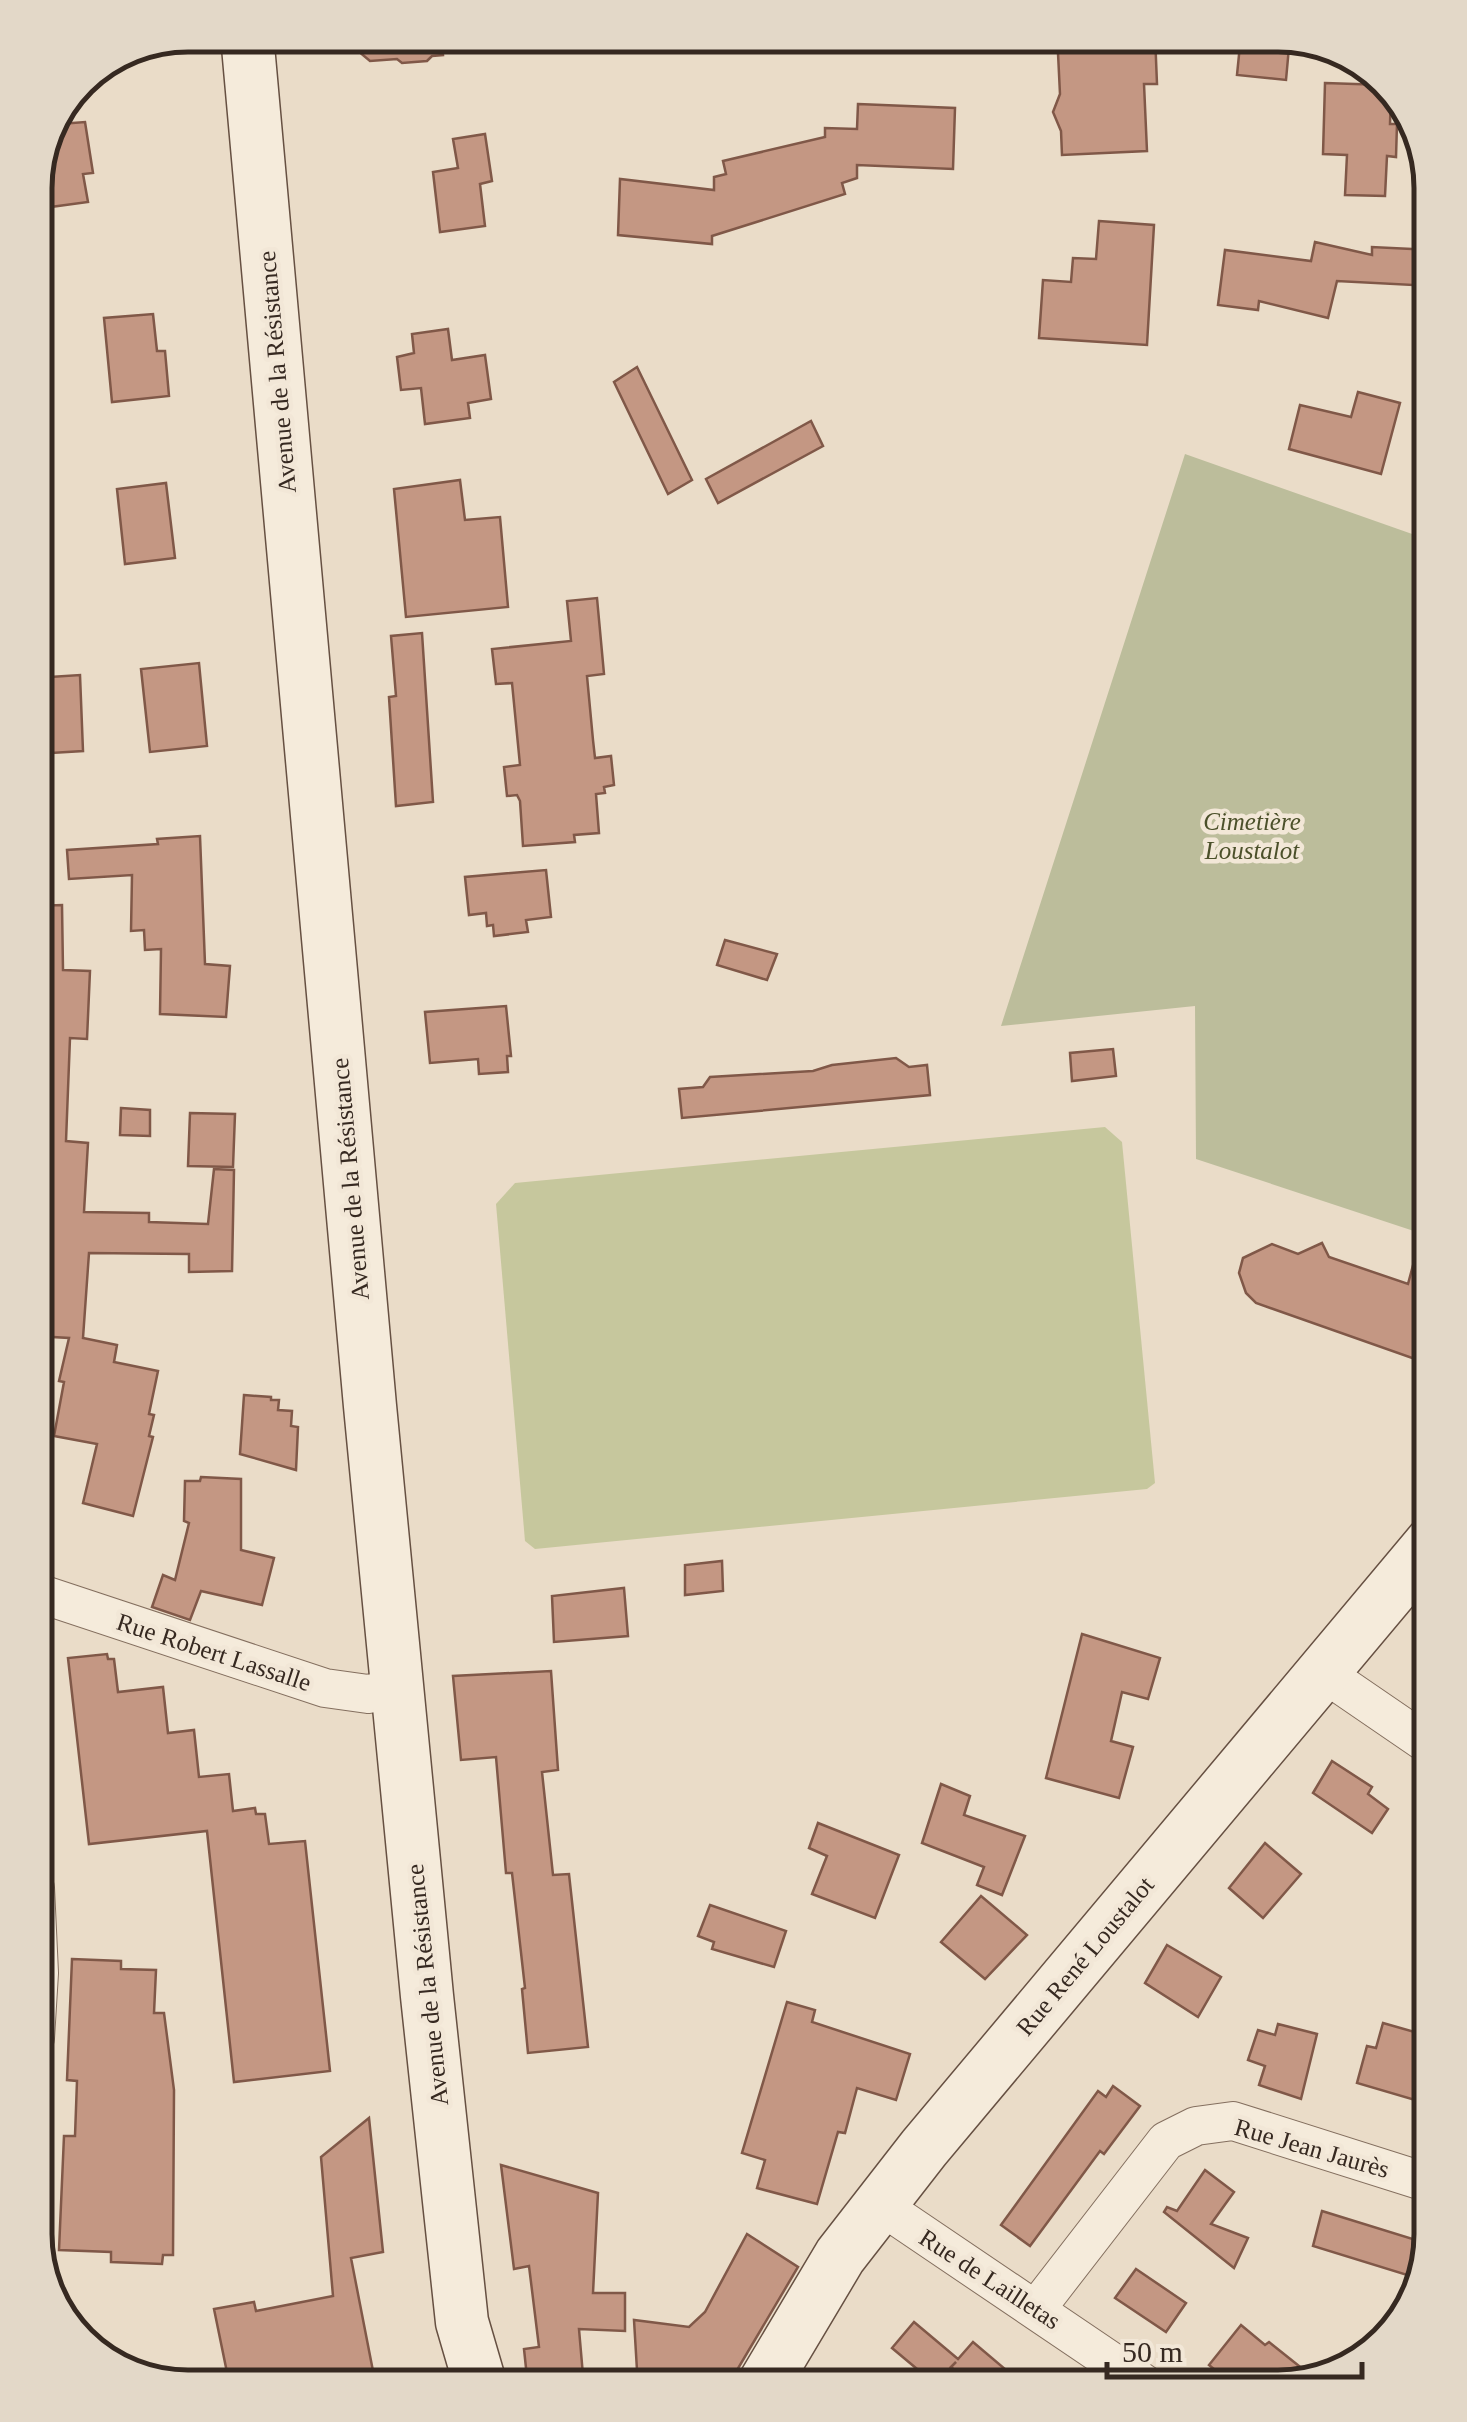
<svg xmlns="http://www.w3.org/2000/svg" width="1467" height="2422" viewBox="0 0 1467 2422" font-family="Georgia,serif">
  <rect width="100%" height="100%" fill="#eadcc8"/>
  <polygon fill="#c6c79d" points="1105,1127 1122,1142 1155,1483 1147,1489 535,1549 525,1541 496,1204 515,1183"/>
  <polygon fill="#bcbd9b" points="1185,454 1432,541 1432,1237 1196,1159 1195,1006 1001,1026"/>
  <g fill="#c49783" stroke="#805848" stroke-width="2.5">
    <polygon points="339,35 449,35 442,43 443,55 432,56 427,61 402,63 397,59 370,61"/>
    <polygon points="1061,35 1155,35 1157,84 1144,84 1147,151 1062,155 1061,131 1053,112 1060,94 1058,53"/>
    <polygon points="1241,35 1290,36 1286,80 1237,75"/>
    <polygon points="1325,83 1385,85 1391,92 1390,124 1397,124 1396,157 1387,156 1385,196 1345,195 1347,155 1323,154"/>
    <polygon points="858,104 955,108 953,169 857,165 857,178 842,183 845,194 712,236 712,244 618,235 620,179 714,190 714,177 726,174 723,161 825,137 825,128 857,129"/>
    <polygon points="85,122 93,173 83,174 88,202 43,208 38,174 60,124"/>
    <polygon points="485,134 492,181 480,184 485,226 440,232 433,172 458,168 453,139"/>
    <polygon points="1099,221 1154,225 1147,345 1039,338 1043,280 1071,282 1073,258 1096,259"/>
    <polygon points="1315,242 1372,255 1372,247 1432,250 1432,286 1337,281 1328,318 1259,301 1258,310 1218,305 1225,250 1311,261"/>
    <polygon points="153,314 157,351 165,351 169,396 112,402 104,318"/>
    <polygon points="448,329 452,360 485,355 491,399 468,403 470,418 425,424 421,388 401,390 397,357 414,353 412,334"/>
    <polygon points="637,367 692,480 668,494 614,382"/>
    <polygon points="1358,392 1400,403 1381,474 1289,449 1300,405 1351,417"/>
    <polygon points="811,421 823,446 718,503 706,479"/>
    <polygon points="460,480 465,520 500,517 508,607 406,617 394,489"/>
    <polygon points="166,483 175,558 125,564 117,489"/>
    <polygon points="597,598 604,674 587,676 593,740 595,758 611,756 614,785 604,787 605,793 596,794 599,833 574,835 575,842 523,846 520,801 517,795 507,796 504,767 520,765 512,683 496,684 492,649 571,641 567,601"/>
    <polygon points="422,633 433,802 396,806 389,697 396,696 391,636"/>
    <polygon points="199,663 207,746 150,752 141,669"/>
    <polygon points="80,675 83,751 35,754 35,678"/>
    <polygon points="200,836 205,964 230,966 226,1017 160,1014 161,949 145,950 144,930 131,931 132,875 69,879 67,850 158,844 157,839"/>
    <polygon points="546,870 551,917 526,920 528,932 494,936 493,925 487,926 486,913 469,915 465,877"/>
    <polygon points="62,905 63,970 90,971 87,1039 70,1038 66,1141 88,1143 84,1212 149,1213 149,1222 208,1224 214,1169 234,1170 232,1271 189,1272 189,1254 89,1253 83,1338 117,1345 114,1362 158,1371 149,1414 154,1415 149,1436 153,1437 133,1516 83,1503 97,1444 54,1436 64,1382 59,1381 69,1338 35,1336 35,906"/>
    <polygon points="725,940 777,954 767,980 717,965"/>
    <polygon points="506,1006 511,1056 507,1056 508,1072 479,1074 478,1059 430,1063 425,1012"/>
    <polygon points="1113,1049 1116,1076 1072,1081 1070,1053"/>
    <polygon points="896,1058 909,1067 927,1065 930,1095 682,1118 679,1089 703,1087 710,1077 813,1071 832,1065"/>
    <polygon points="121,1108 150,1110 150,1136 120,1135"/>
    <polygon points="190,1113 235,1114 233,1167 188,1166"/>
    <polygon points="1423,1228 1432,1230 1432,1365 1256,1303 1246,1293 1239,1273 1243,1258 1272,1244 1298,1254 1322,1243 1329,1257 1408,1284"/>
    <polygon points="244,1395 271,1397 271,1400 279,1400 278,1410 292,1411 291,1426 298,1427 296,1470 240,1454"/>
    <polygon points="201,1477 241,1479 241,1550 274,1558 262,1605 201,1591 190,1620 152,1607 163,1575 175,1580 189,1523 184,1521 185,1481 200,1481"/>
    <polygon points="722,1561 723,1591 685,1595 685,1565"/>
    <polygon points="624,1588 628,1636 554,1642 552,1596"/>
    <polygon points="1082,1634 1160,1658 1148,1699 1122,1692 1111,1741 1133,1747 1119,1798 1046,1778"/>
    <polygon points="107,1654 108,1659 114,1659 118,1692 163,1687 168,1733 194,1730 199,1777 229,1774 233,1811 255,1808 256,1814 265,1814 269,1844 305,1841 330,2071 234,2082 207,1831 89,1844 68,1658"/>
    <polygon points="551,1671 558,1770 542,1772 553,1875 569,1874 588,2047 528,2053 522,1989 525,1988 512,1873 506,1873 496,1757 461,1760 453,1676"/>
    <polygon points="1332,1761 1372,1787 1368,1794 1388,1809 1372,1833 1313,1793"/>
    <polygon points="941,1784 970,1796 964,1815 1025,1836 1002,1895 977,1885 984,1867 922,1843"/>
    <polygon points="818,1823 899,1855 875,1918 812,1894 827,1856 809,1848"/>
    <polygon points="1265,1843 1301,1874 1263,1918 1229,1888"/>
    <polygon points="981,1896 1027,1935 985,1979 941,1942"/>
    <polygon points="710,1905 786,1931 774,1967 712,1949 714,1942 698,1936"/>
    <polygon points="1167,1945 1221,1977 1198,2017 1145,1983"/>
    <polygon points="72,1959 121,1961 121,1969 156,1970 154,2013 164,2013 174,2090 173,2255 163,2255 162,2264 111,2262 111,2252 59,2250 64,2136 75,2136 77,2081 67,2080"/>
    <polygon points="787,2002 815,2010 812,2022 910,2054 896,2100 857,2088 845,2133 838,2132 817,2204 757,2188 765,2160 742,2153"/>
    <polygon points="1383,2023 1432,2037 1415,2100 1357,2083 1367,2046 1376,2048"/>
    <polygon points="1278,2024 1317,2034 1301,2099 1259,2085 1265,2066 1248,2060 1258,2030 1275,2035"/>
    <polygon points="1113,2086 1140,2106 1104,2154 1100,2151 1030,2246 1001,2225 1098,2091 1106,2097"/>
    <polygon points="369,2118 383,2252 351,2258 373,2371 293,2387 230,2387 214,2309 254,2302 256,2311 333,2296 321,2157"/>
    <polygon points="501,2165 598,2193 593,2293 625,2293 625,2331 579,2329 584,2387 528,2387 524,2349 539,2347 529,2266 514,2269"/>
    <polygon points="1205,2170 1234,2192 1211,2224 1248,2238 1234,2268 1164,2212 1167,2207 1177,2211"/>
    <polygon points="1322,2211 1429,2244 1420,2279 1313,2246"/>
    <polygon points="747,2234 798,2267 727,2387 638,2387 634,2320 689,2327 705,2312"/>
    <polygon points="1136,2269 1186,2303 1166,2332 1115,2298"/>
    <polygon points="914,2322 958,2359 973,2342 1026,2387 975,2387 951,2367 956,2362 935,2384 892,2348"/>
    <polygon points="1241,2325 1265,2345 1269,2342 1299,2366 1284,2386 1236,2387 1209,2365"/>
  </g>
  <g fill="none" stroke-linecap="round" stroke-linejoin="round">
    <g stroke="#846f5f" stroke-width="40">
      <g id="street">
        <polyline points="35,1592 325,1688 368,1694 397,1689"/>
        <polyline points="1321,1671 1432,1747"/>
        <polyline points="35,2038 39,1973 35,1888"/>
        <polyline points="880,2205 1149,2387"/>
        <polyline points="1036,2309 1166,2141 1196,2126 1233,2121 1432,2184"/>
      </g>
    </g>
    <g stroke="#665042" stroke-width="55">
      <g id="secondary">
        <polyline points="247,35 370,1406 427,1996 462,2322 481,2387"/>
        <polyline points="762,2387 840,2256 924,2148 1432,1542"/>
      </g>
    </g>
    <use href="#street" stroke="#f5ebdb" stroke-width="38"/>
    <use href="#secondary" stroke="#f5ebdb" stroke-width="52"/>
  </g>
  <g text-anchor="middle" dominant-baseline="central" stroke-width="9" stroke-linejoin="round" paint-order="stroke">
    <g font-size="25" fill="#362921" stroke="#f2e7d7">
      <text transform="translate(277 372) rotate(-95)">Avenue de la Résistance</text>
      <text transform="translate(350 1179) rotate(-95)">Avenue de la Résistance</text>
      <text transform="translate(214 1652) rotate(18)">Rue Robert Lassalle</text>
      <text transform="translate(1085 1956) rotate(-50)">Rue René Loustalot</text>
      <text transform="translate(427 1985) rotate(-96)">Avenue de la Résistance</text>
      <text transform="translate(1312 2148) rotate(16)">Rue Jean Jaurès</text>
      <text transform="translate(990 2279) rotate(33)">Rue de Lailletas</text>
    </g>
    <g font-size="25" font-style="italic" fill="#4b502a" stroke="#f2e7d7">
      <text x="1252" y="821">Cimetière<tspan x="1252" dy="29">Loustalot</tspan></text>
    </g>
  </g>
  <path d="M0 0H1467V2422H0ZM188 52H1278A136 136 0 0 1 1414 188V2234A136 136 0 0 1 1278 2370H188A136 136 0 0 1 52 2234V188A136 136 0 0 1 188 52Z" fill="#e3d8c8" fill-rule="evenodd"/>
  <path fill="none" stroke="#362921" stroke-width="5" d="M188 52H1278A136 136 0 0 1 1414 188V2234A136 136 0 0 1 1278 2370H188A136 136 0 0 1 52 2234V188A136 136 0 0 1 188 52Z"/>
  <path d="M1107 2362v15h255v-15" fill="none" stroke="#362921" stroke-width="5"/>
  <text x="1122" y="2362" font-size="30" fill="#362921" stroke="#f2e7d7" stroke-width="8" paint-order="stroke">50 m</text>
</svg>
